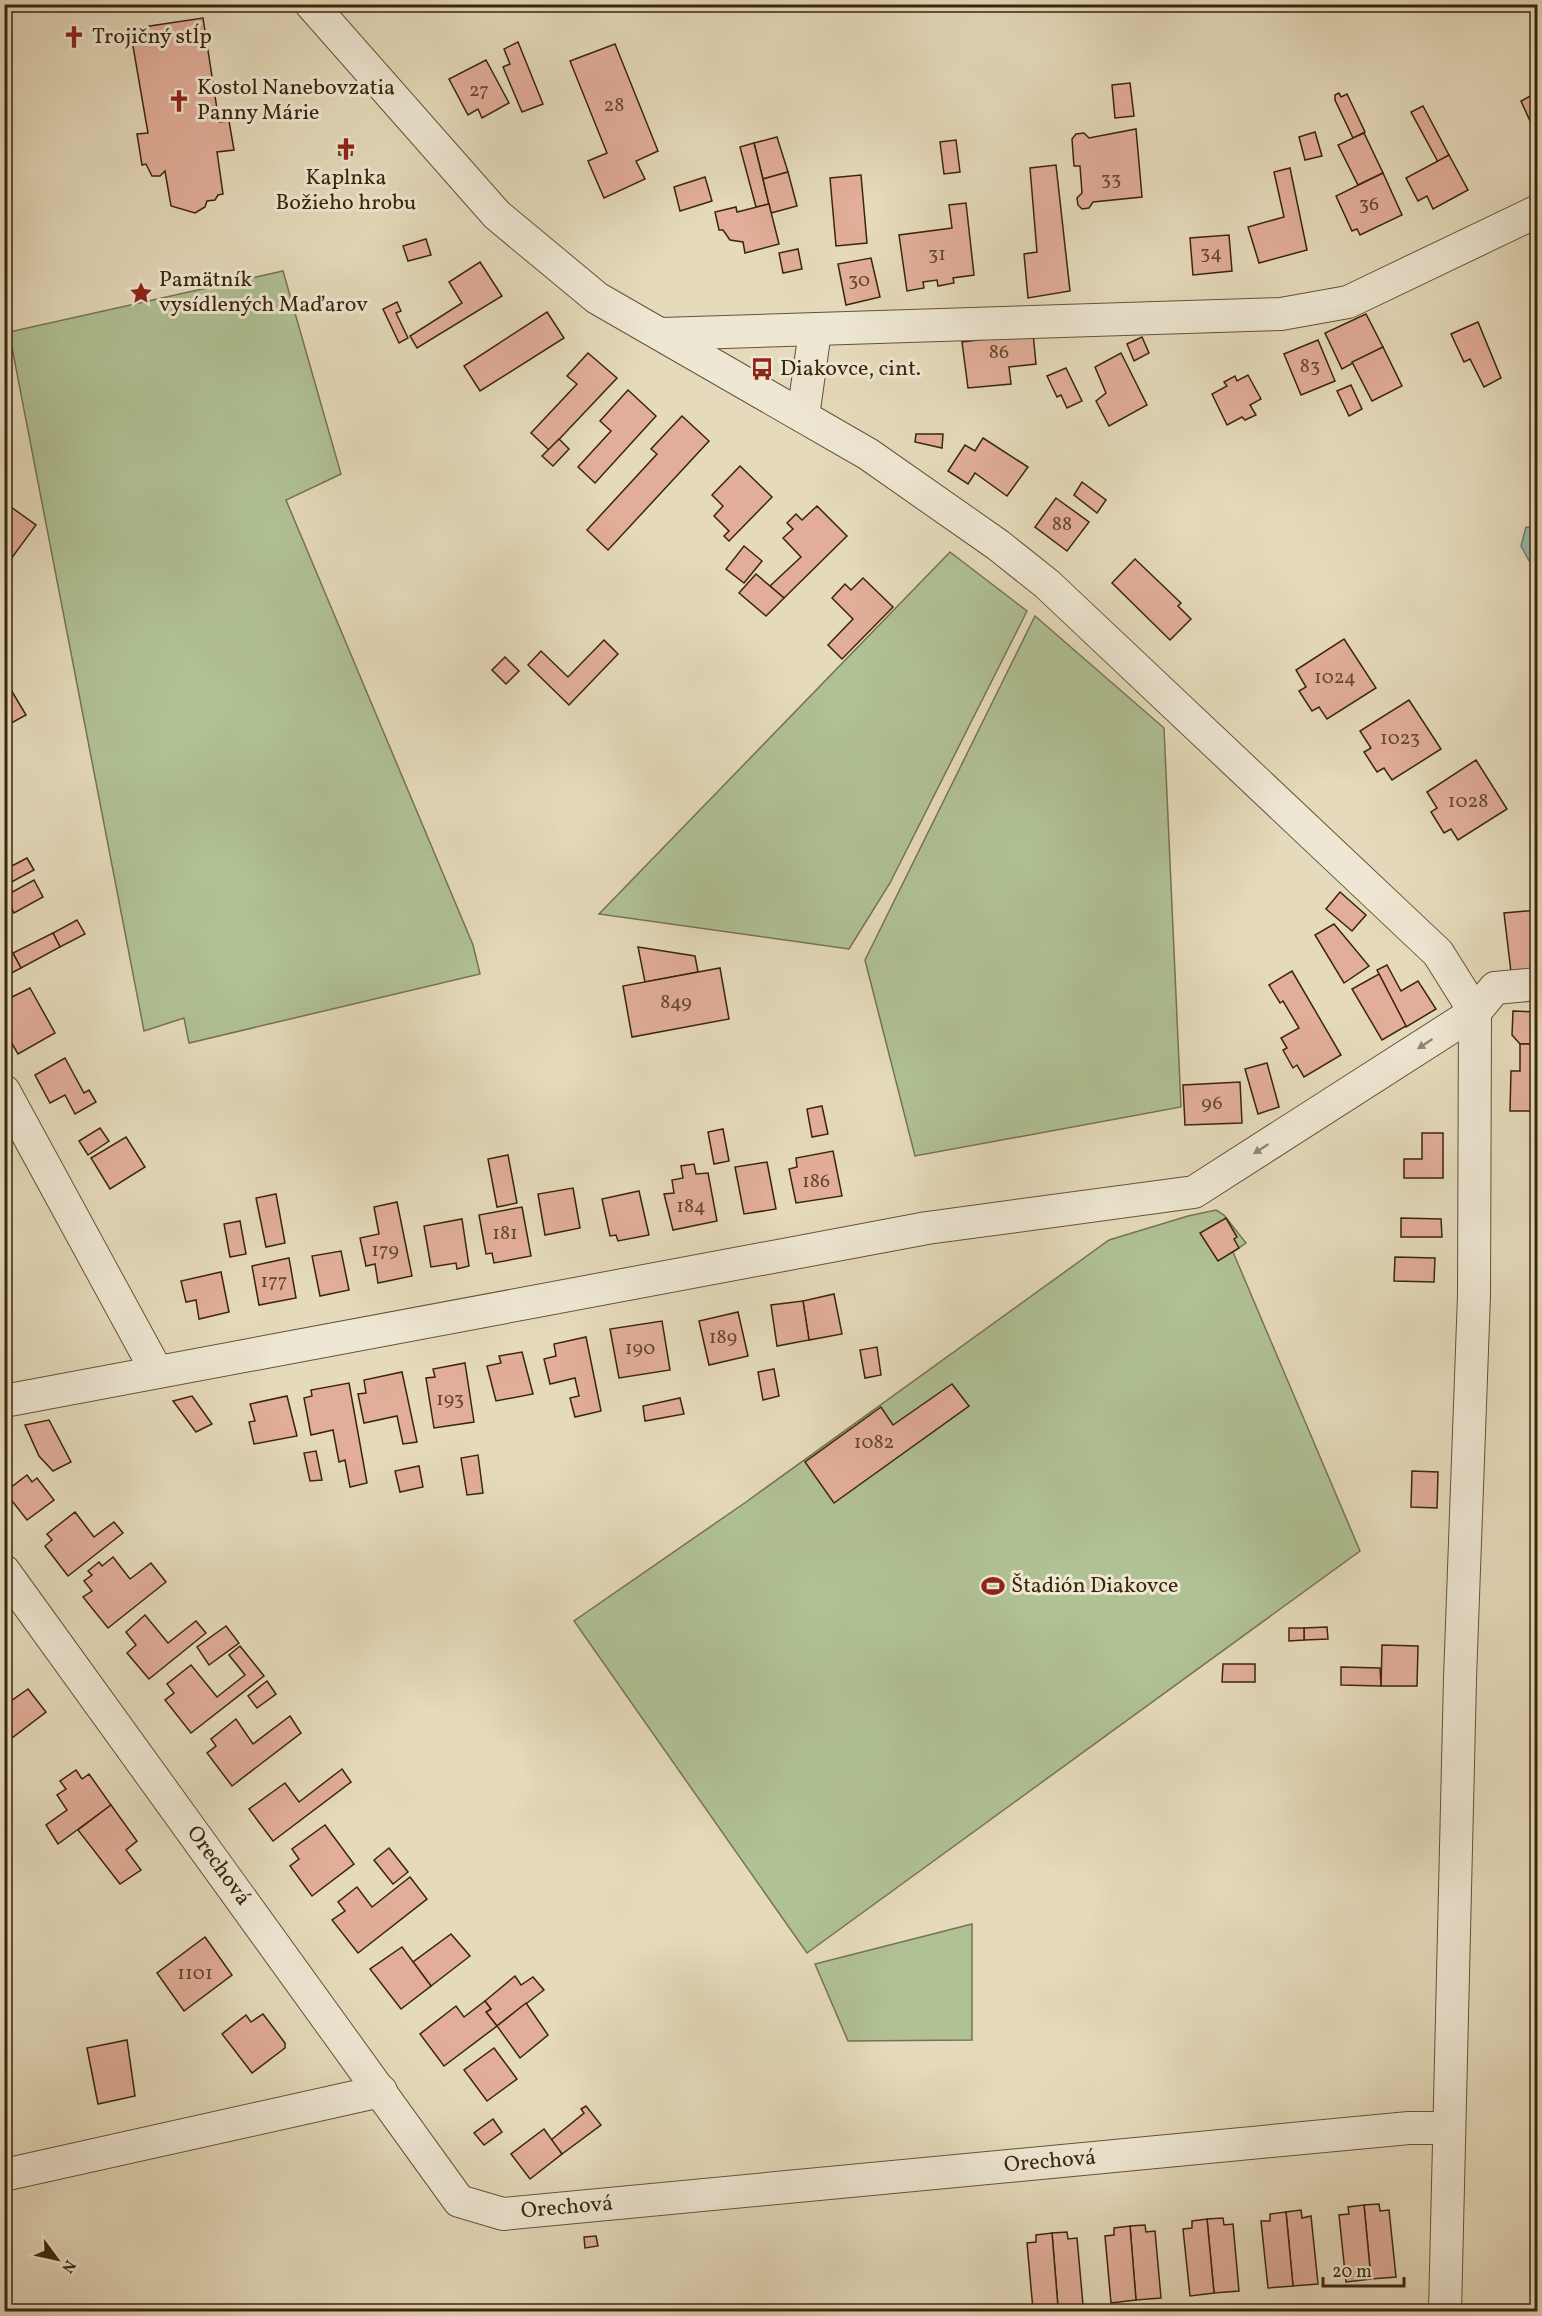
<svg xmlns="http://www.w3.org/2000/svg" width="1542" height="2316" viewBox="0 0 1542 2316" font-family="Vollkorn,serif">
  <rect width="100%" height="100%" fill="#e5dabb"/>
  <filter id="stains"><feTurbulence type="fractalNoise" baseFrequency=".00333" numOctaves="4"/><feColorMatrix values="0 0 0 0 .2 0 0 0 0 .09 0 0 0 0 .02 0 0 0 .5 -.17"/></filter>
  <radialGradient id="worn" r=".72"><stop offset=".6" stop-color="#630" stop-opacity="0"/><stop offset="1" stop-color="#630" stop-opacity=".3"/></radialGradient>
  <g fill="#b0c194" stroke="#75744f" stroke-width="1.5">
    <polygon points="283,271 341,474 286,500 473,945 480,974 189,1043 184,1018 144,1031 9,332"/>
    <polygon points="950,552 1027,611 890,883 849,949 599,914"/>
    <polygon points="1035,616 1164,728 1181,1107 915,1156 865,960"/>
    <polygon points="1216,1210 1224,1215 1246,1243 1233,1252 1360,1551 807,1953 574,1621 746,1502 1109,1240 1188,1216"/>
    <polygon points="972,1924 972,2040 848,2041 815,1964"/>
  </g>
  <polygon fill="#96bab4" stroke="#717f70" stroke-width="1.5" points="1526,527 1537,528 1537,575 1521,546"/>
  <g fill="#e2ae99" stroke="#3a260a" stroke-width="1.5">
    <polygon points="203,18 219,122 229,121 234,150 217,152 223,194 218,195 215,200 207,201 205,207 195,213 171,206 165,171 160,176 152,176 146,164 142,165 137,134 148,133 130,29"/>
    <polygon points="518,42 543,104 522,112 503,67 510,64 504,49"/>
    <polygon points="615,44 658,151 636,161 645,179 604,198 588,161 607,153 570,61"/>
    <polygon points="486,60 509,103 482,118 478,109 468,115 449,79"/>
    <polygon points="1130,83 1134,116 1115,118 1112,85"/>
    <polygon points="1538,92 1538,133 1536,134 1521,101"/>
    <polygon points="1339,93 1341,97 1347,94 1365,132 1353,138 1335,100 1335,95"/>
    <polygon points="1423,106 1449,155 1438,162 1411,112"/>
    <polygon points="1136,129 1142,197 1093,202 1089,208 1082,209 1078,205 1077,198 1082,193 1080,166 1074,166 1072,139 1076,134 1084,133 1089,138"/>
    <polygon points="1315,132 1322,156 1305,160 1299,137"/>
    <polygon points="1364,133 1383,173 1358,185 1338,145"/>
    <polygon points="777,137 788,172 763,179 754,143"/>
    <polygon points="956,140 960,172 944,174 940,142"/>
    <polygon points="754,143 769,204 756,207 740,147"/>
    <rect x="339" y="144" width="13" height="11"/>
    <polygon points="1449,155 1468,190 1433,209 1427,196 1418,201 1406,178"/>
    <polygon points="1056,165 1070,291 1028,298 1024,254 1037,252 1030,168"/>
    <polygon points="1290,168 1307,250 1259,263 1248,227 1284,217 1274,172"/>
    <polygon points="788,172 797,206 771,213 763,179"/>
    <polygon points="1383,173 1402,215 1360,235 1357,229 1352,231 1336,196"/>
    <polygon points="861,175 867,243 836,246 830,178"/>
    <polygon points="705,177 712,201 680,211 674,187"/>
    <polygon points="966,203 974,275 953,278 954,283 938,286 937,280 923,282 924,288 907,291 899,235 952,228 949,205"/>
    <polygon points="769,204 779,244 745,253 743,242 730,240 723,230 719,230 715,212 736,207 737,212"/>
    <polygon points="1229,235 1232,271 1193,275 1190,238"/>
    <polygon points="426,239 431,255 408,261 403,246"/>
    <polygon points="798,249 802,269 783,273 779,253"/>
    <polygon points="871,258 880,297 846,305 838,264"/>
    <polygon points="480,262 502,296 417,348 410,336 462,303 449,282"/>
    <polygon points="397,302 401,311 396,313 408,338 399,343 383,309"/>
    <polygon points="547,312 564,338 480,391 464,366"/>
    <polygon points="1366,314 1383,347 1342,369 1325,333"/>
    <polygon points="1478,322 1501,378 1484,387 1470,359 1464,362 1451,334"/>
    <polygon points="1033,333 1036,364 1009,367 1011,384 968,388 962,342"/>
    <polygon points="1142,337 1149,353 1134,361 1127,344"/>
    <polygon points="1318,340 1335,381 1301,395 1284,354"/>
    <polygon points="1383,347 1402,386 1372,401 1352,362"/>
    <polygon points="588,353 617,378 549,450 531,433 577,384 567,376"/>
    <polygon points="1121,353 1147,405 1109,426 1096,401 1106,393 1095,367"/>
    <polygon points="1066,368 1082,401 1067,408 1061,395 1057,397 1047,376"/>
    <polygon points="1248,375 1261,399 1250,405 1256,415 1245,420 1242,417 1227,425 1212,394 1227,386 1224,382 1235,376 1237,381"/>
    <polygon points="1351,385 1362,409 1349,416 1337,391"/>
    <polygon points="628,390 656,416 595,483 578,467 611,431 600,421"/>
    <polygon points="682,416 709,441 608,550 587,530 657,454 651,449"/>
    <polygon points="916,434 943,434 942,448 915,442"/>
    <polygon points="983,438 1028,467 1007,496 975,473 968,484 948,471 965,445 975,451"/>
    <polygon points="559,439 569,449 553,466 542,456"/>
    <polygon points="740,466 772,497 729,541 724,536 729,531 714,516 723,506 712,495"/>
    <polygon points="1082,482 1106,500 1097,513 1074,495"/>
    <polygon points="1056,498 1089,522 1067,551 1035,527"/>
    <polygon points="4,502 36,525 8,563 4,560"/>
    <polygon points="817,506 847,536 784,598 770,586 801,557 783,538 793,529 787,523 796,514 802,520"/>
    <polygon points="744,546 762,561 744,583 726,569"/>
    <polygon points="1135,559 1181,603 1178,606 1191,619 1170,640 1112,583"/>
    <polygon points="756,574 784,598 766,616 739,593"/>
    <polygon points="863,578 893,607 842,659 828,645 853,619 832,598 845,584 851,590"/>
    <polygon points="1344,639 1376,688 1327,719 1319,707 1312,711 1299,691 1306,687 1296,670"/>
    <polygon points="604,640 618,654 569,705 528,665 541,651 568,677"/>
    <polygon points="505,657 519,671 506,684 492,670"/>
    <polygon points="4,678 26,715 4,727"/>
    <polygon points="1409,700 1441,749 1392,780 1384,768 1377,772 1364,752 1371,748 1360,731"/>
    <polygon points="1476,760 1507,809 1458,840 1451,829 1444,833 1431,812 1437,808 1427,792"/>
    <polygon points="27,858 34,870 4,886 4,870"/>
    <polygon points="34,880 43,897 14,913 5,896"/>
    <polygon points="1340,892 1366,915 1352,931 1326,909"/>
    <polygon points="1538,910 1538,970 1511,972 1504,913"/>
    <polygon points="77,920 85,934 60,947 53,933"/>
    <polygon points="1334,924 1369,966 1344,983 1315,935"/>
    <polygon points="53,933 60,947 21,968 13,953"/>
    <polygon points="4,937 21,968 4,977"/>
    <polygon points="638,947 695,956 698,972 645,982"/>
    <polygon points="1387,965 1401,991 1418,981 1436,1009 1406,1027 1377,970"/>
    <polygon points="720,968 729,1019 632,1037 623,986"/>
    <polygon points="1292,971 1341,1055 1304,1077 1297,1065 1293,1068 1283,1050 1287,1048 1281,1038 1299,1028 1283,1001 1280,1003 1269,985"/>
    <polygon points="1379,974 1406,1026 1382,1040 1352,989"/>
    <polygon points="30,988 55,1033 18,1054 4,1030 4,1001"/>
    <polygon points="1513,1011 1538,1012 1538,1044 1520,1044 1512,1035"/>
    <polygon points="1520,1044 1538,1044 1538,1111 1510,1111 1511,1071 1520,1071"/>
    <polygon points="65,1058 84,1093 89,1090 96,1102 75,1114 65,1095 50,1103 35,1075"/>
    <polygon points="1267,1063 1279,1107 1258,1114 1245,1069"/>
    <polygon points="1240,1082 1242,1123 1185,1125 1183,1085"/>
    <polygon points="822,1106 828,1134 812,1137 807,1109"/>
    <polygon points="100,1128 109,1141 88,1155 79,1141"/>
    <polygon points="723,1129 729,1161 714,1164 708,1132"/>
    <polygon points="1422,1133 1443,1133 1443,1178 1404,1178 1404,1159 1422,1159"/>
    <polygon points="126,1137 145,1167 110,1189 91,1158"/>
    <polygon points="833,1151 842,1196 796,1203 789,1169 797,1167 796,1158"/>
    <polygon points="508,1155 517,1203 497,1207 488,1159"/>
    <polygon points="767,1162 776,1209 744,1214 735,1167"/>
    <polygon points="694,1164 696,1174 708,1173 717,1221 673,1230 664,1194 674,1193 672,1180 683,1178 681,1166"/>
    <polygon points="573,1188 580,1228 545,1235 538,1194"/>
    <polygon points="639,1191 649,1235 618,1241 616,1235 610,1236 602,1199"/>
    <polygon points="276,1194 285,1243 266,1247 256,1198"/>
    <polygon points="397,1202 412,1276 378,1283 375,1264 366,1266 360,1238 379,1234 374,1207"/>
    <polygon points="522,1207 531,1256 494,1263 492,1253 486,1254 479,1215"/>
    <polygon points="1226,1218 1237,1237 1234,1239 1239,1248 1218,1261 1200,1233"/>
    <polygon points="1401,1218 1441,1219 1442,1237 1401,1237"/>
    <polygon points="462,1219 469,1266 457,1269 456,1263 431,1267 424,1226"/>
    <polygon points="240,1221 246,1254 230,1257 224,1224"/>
    <polygon points="341,1251 349,1290 320,1296 312,1256"/>
    <polygon points="1395,1257 1435,1258 1434,1282 1394,1281"/>
    <polygon points="289,1258 296,1298 259,1305 252,1266"/>
    <polygon points="221,1272 229,1312 199,1319 196,1300 186,1302 181,1281"/>
    <polygon points="834,1294 842,1334 809,1340 803,1301"/>
    <polygon points="803,1301 809,1340 777,1346 771,1305"/>
    <polygon points="738,1312 748,1356 709,1365 699,1321"/>
    <polygon points="662,1321 670,1370 619,1378 610,1329"/>
    <polygon points="586,1337 601,1411 575,1417 570,1398 579,1396 575,1378 550,1384 544,1359 556,1356 554,1344"/>
    <polygon points="877,1347 881,1375 865,1378 860,1350"/>
    <polygon points="522,1352 533,1394 496,1401 487,1366 501,1363 499,1356"/>
    <polygon points="465,1363 474,1422 434,1428 426,1378 435,1377 433,1369"/>
    <polygon points="774,1369 779,1396 763,1400 758,1372"/>
    <polygon points="402,1372 417,1442 403,1444 397,1416 364,1423 358,1394 366,1393 364,1380"/>
    <polygon points="349,1383 367,1483 350,1487 345,1460 339,1462 333,1430 311,1435 304,1398 312,1396 311,1390"/>
    <polygon points="952,1384 969,1406 834,1503 805,1462 881,1407 893,1425"/>
    <polygon points="192,1396 212,1424 196,1432 173,1401"/>
    <polygon points="287,1396 297,1436 254,1444 249,1422 255,1421 250,1404"/>
    <polygon points="680,1398 684,1414 645,1421 643,1406"/>
    <polygon points="49,1420 71,1462 53,1471 39,1456 25,1425"/>
    <polygon points="316,1451 322,1480 310,1481 304,1453"/>
    <polygon points="478,1455 483,1493 467,1495 461,1458"/>
    <polygon points="419,1466 423,1487 400,1492 395,1471"/>
    <polygon points="1412,1471 1438,1472 1437,1508 1411,1507"/>
    <polygon points="27,1475 32,1482 37,1478 54,1500 27,1520 5,1492"/>
    <polygon points="75,1512 94,1537 114,1522 123,1533 68,1576 45,1546 52,1540 47,1534"/>
    <polygon points="113,1557 130,1579 151,1563 166,1582 108,1628 83,1597 92,1591 84,1581 92,1575 88,1571 99,1562 102,1566"/>
    <polygon points="145,1615 168,1643 196,1621 206,1633 149,1679 127,1653 136,1645 126,1632"/>
    <polygon points="226,1626 239,1643 209,1665 197,1647"/>
    <polygon points="1327,1627 1328,1639 1304,1640 1304,1628"/>
    <polygon points="1289,1628 1304,1628 1304,1640 1289,1641"/>
    <polygon points="1382,1645 1418,1646 1417,1686 1381,1686"/>
    <polygon points="240,1646 264,1676 191,1733 165,1700 174,1693 167,1684 191,1665 217,1697 245,1675 229,1655"/>
    <polygon points="1223,1664 1255,1664 1255,1682 1222,1682"/>
    <polygon points="1341,1667 1380,1668 1381,1686 1341,1685"/>
    <polygon points="267,1681 276,1694 257,1708 248,1696"/>
    <polygon points="28,1689 46,1712 8,1741 4,1736 4,1706"/>
    <polygon points="290,1716 301,1733 232,1786 207,1753 216,1746 211,1739 236,1719 253,1744"/>
    <polygon points="342,1769 351,1782 273,1841 249,1809 285,1783 299,1802"/>
    <polygon points="76,1770 82,1779 89,1774 111,1805 58,1844 46,1825 67,1810 57,1795 66,1789 60,1781"/>
    <polygon points="111,1805 137,1841 126,1850 141,1870 120,1884 78,1830"/>
    <polygon points="325,1825 354,1864 312,1896 290,1866 299,1859 292,1849"/>
    <polygon points="389,1848 408,1872 393,1884 374,1860"/>
    <polygon points="410,1877 427,1899 358,1953 332,1920 345,1911 338,1902 357,1887 372,1907"/>
    <polygon points="451,1934 470,1956 431,1986 413,1962"/>
    <polygon points="205,1937 232,1975 184,2011 157,1973"/>
    <polygon points="402,1947 431,1986 401,2009 370,1969"/>
    <polygon points="515,1976 521,1985 533,1977 544,1990 497,2026 486,2012 491,2009 485,2001"/>
    <polygon points="485,2001 491,2009 486,2012 497,2026 444,2066 420,2034 456,2006 464,2017"/>
    <polygon points="526,2003 548,2035 520,2058 497,2026"/>
    <polygon points="263,2014 285,2043 285,2048 252,2073 222,2034 246,2015 251,2022"/>
    <polygon points="127,2040 135,2096 98,2104 87,2048"/>
    <polygon points="494,2048 517,2079 487,2101 464,2070"/>
    <polygon points="586,2106 601,2125 562,2154 551,2140 584,2113 581,2109"/>
    <polygon points="493,2119 502,2132 484,2145 474,2133"/>
    <polygon points="544,2129 562,2154 530,2179 511,2154"/>
    <polygon points="1379,2204 1380,2211 1389,2210 1396,2277 1371,2279 1364,2205"/>
    <polygon points="1364,2205 1371,2279 1346,2282 1339,2215 1349,2214 1348,2207"/>
    <polygon points="1301,2210 1302,2218 1311,2216 1318,2284 1293,2286 1286,2212"/>
    <polygon points="1286,2212 1293,2286 1268,2288 1261,2221 1270,2221 1270,2214"/>
    <polygon points="1223,2218 1224,2225 1233,2224 1239,2291 1214,2293 1207,2219"/>
    <polygon points="1207,2219 1214,2293 1190,2296 1183,2229 1192,2228 1192,2221"/>
    <polygon points="1145,2225 1146,2232 1155,2231 1161,2298 1136,2300 1130,2226"/>
    <polygon points="1130,2226 1136,2300 1111,2303 1105,2236 1114,2235 1114,2228"/>
    <polygon points="1067,2232 1068,2239 1077,2238 1083,2305 1058,2307 1052,2233"/>
    <polygon points="1052,2233 1058,2307 1033,2310 1027,2243 1036,2242 1036,2235"/>
    <polygon points="596,2236 598,2246 585,2248 584,2237"/>
  </g>
  <g fill="none" stroke-linecap="round" stroke-linejoin="round">
    <g stroke="#655336" stroke-width="34">
      <g id="minor">
        <polyline points="311,4 497,215 597,298 868,454 998,545 1047,584 1438,953 1475,1012 1474,1295 1460,1679 1445,2312"/>
        <polyline points="661,334 1281,314 1348,302 1538,211"/>
        <polyline points="803,416 815,331"/>
        <polyline points="4,1091 157,1372"/>
        <polyline points="4,1401 927,1228 1194,1192 1475,1012 1495,988 1538,984"/>
        <polyline points="4,1571 459,2201 503,2214 1409,2128 1449,2128"/>
        <polyline points="4,2175 381,2091"/>
      </g>
    </g>
    <use href="#minor" stroke="#eee7d3" stroke-width="32"/>
  </g>
  <defs><path id="oneway-solid" d="M-6-.8H1V-3.2L6.5 0L1 3.2V.8H-6Z" transform="scale(1.5)"/></defs>
  <g fill="#94866e">
    <use href="#oneway-solid" transform="translate(1425 1044) rotate(147)"/>
    <use href="#oneway-solid" transform="translate(1261 1149) rotate(147)"/>
  </g>
  <defs>
    <g id="church-bare" transform="scale(1.8)"><path d="M-1.2-6h2.4v3.5h3.3v2.4h-3.3V6h-2.4V-.1h-3.3v-2.4h3.3Z" fill="#8f2418" stroke="#eee7d3" stroke-width="2.5" paint-order="stroke"/></g>
    <g id="sight-bare" transform="scale(1.8)"><path d="M0-6L1.8-2.2L6-1.7L2.9 1.2L3.7 5.4L0 3.3L-3.7 5.4L-2.9 1.2L-6-1.7L-1.8-2.2Z" fill="#8f2418" stroke="#eee7d3" stroke-width="2.5" paint-order="stroke"/></g>
    <g id="bus-bare" transform="scale(1.8)"><path d="M-5-6H5V4H4V6H2V4H-2V6H-4V4H-5ZM-3.5-4V0h7V-4ZM-3.5 1.2v1.5H-2V1.2ZM2 1.2v1.5H3.5V1.2Z" fill="#8f2418" stroke="#eee7d3" stroke-width="2.5" paint-order="stroke"/></g>
    <g id="stadium-bare" transform="scale(1.8)"><path d="M0-5a6.5 5 0 1 0 0 10a6.5 5 0 1 0 0-10ZM-3.5-1.8h7v3.6h-7Z" fill="#8f2418" stroke="#eee7d3" stroke-width="2.5" paint-order="stroke"/></g>
  </defs>
  <g fill-rule="evenodd">
    <use href="#church-bare" x="74" y="37"/>
    <use href="#church-bare" x="179" y="101"/>
    <use href="#church-bare" x="346" y="149"/>
    <use href="#sight-bare" x="141" y="293"/>
    <use href="#bus-bare" x="762" y="369"/>
    <use href="#stadium-bare" x="993" y="1586"/>
  </g>
  <g text-anchor="middle" dominant-baseline="central" stroke-width="6" stroke-linejoin="round" paint-order="stroke">
    <g font-size="20" fill="#64482e">
      <text x="479" y="91">27</text>
      <text x="614" y="106">28</text>
      <text x="1111" y="180">33</text>
      <text x="1369" y="205">36</text>
      <text x="1211" y="254">34</text>
      <text x="937" y="255">31</text>
      <text x="859" y="281">30</text>
      <text x="999" y="353">86</text>
      <text x="1310" y="367">83</text>
      <text x="1062" y="525">88</text>
      <text x="1335" y="678">1024</text>
      <text x="1400" y="739">1023</text>
      <text x="1468" y="802">1028</text>
      <text x="676" y="1003">849</text>
      <text x="1212" y="1104">96</text>
      <text x="816" y="1182">186</text>
      <text x="691" y="1207">184</text>
      <text x="505" y="1234">181</text>
      <text x="385" y="1251">179</text>
      <text x="274" y="1282">177</text>
      <text x="723" y="1338">189</text>
      <text x="640" y="1349">190</text>
      <text x="450" y="1400">193</text>
      <text x="874" y="1443">1082</text>
      <text x="195" y="1974">1101</text>
    </g>
    <g font-size="22" fill="#3a260a" stroke="#eee7d3" text-anchor="start">
      <text x="92" y="37">Trojičný stĺp</text>
      <text x="197" y="88">Kostol Nanebovzatia<tspan x="197" dy="25">Panny Márie</tspan></text>
      <text x="346" y="178" text-anchor="middle">Kaplnka<tspan x="346" dy="25">Božieho hrobu</tspan></text>
      <text x="159" y="280">Pamätník<tspan x="159" dy="25">vysídlených Maďarov</tspan></text>
      <text x="780" y="369">Diakovce, cint.</text>
      <text x="1011" y="1586">Štadión Diakovce</text>
    </g>
    <g font-size="22" fill="#3a260a" stroke="#eee7d3">
      <text transform="translate(218 1866) rotate(54)">Orechová</text>
      <text transform="translate(1050 2162) rotate(-5)">Orechová</text>
      <text transform="translate(567 2208) rotate(-5)">Orechová</text>
    </g>
  </g>
  <rect width="1542" height="2316" fill="none" stroke="#e5dabb" stroke-width="24"/>
  <rect x="6" y="6" width="1530" height="2304" fill="none" stroke="#3a260a" stroke-width="3"/>
  <rect x="12" y="12" width="1518" height="2292" fill="none" stroke="#3a260a" stroke-width="1.5"/>
  <g transform="translate(57 2259) rotate(123)" stroke="#eee7d3" stroke-width="4.5" paint-order="stroke">
  <path d="M0-4.5L10 22L0 15L-10 22Z" fill="#3a260a"/>
  <text y="-9" font-size="16" font-weight="bold" text-anchor="middle" fill="#3a260a">N</text>
  </g>
  <path d="M1323 2277v9h81v-9" fill="none" stroke="#3a260a" stroke-width="3"/>
  <text x="1332" y="2277" font-size="18" fill="#3a260a" stroke="#eee7d3" stroke-width="4.5" paint-order="stroke">20 m</text>
  <rect width="100%" height="100%" filter="url(#stains)"/>
  <rect width="100%" height="100%" fill="url(#worn)"/>
</svg>
